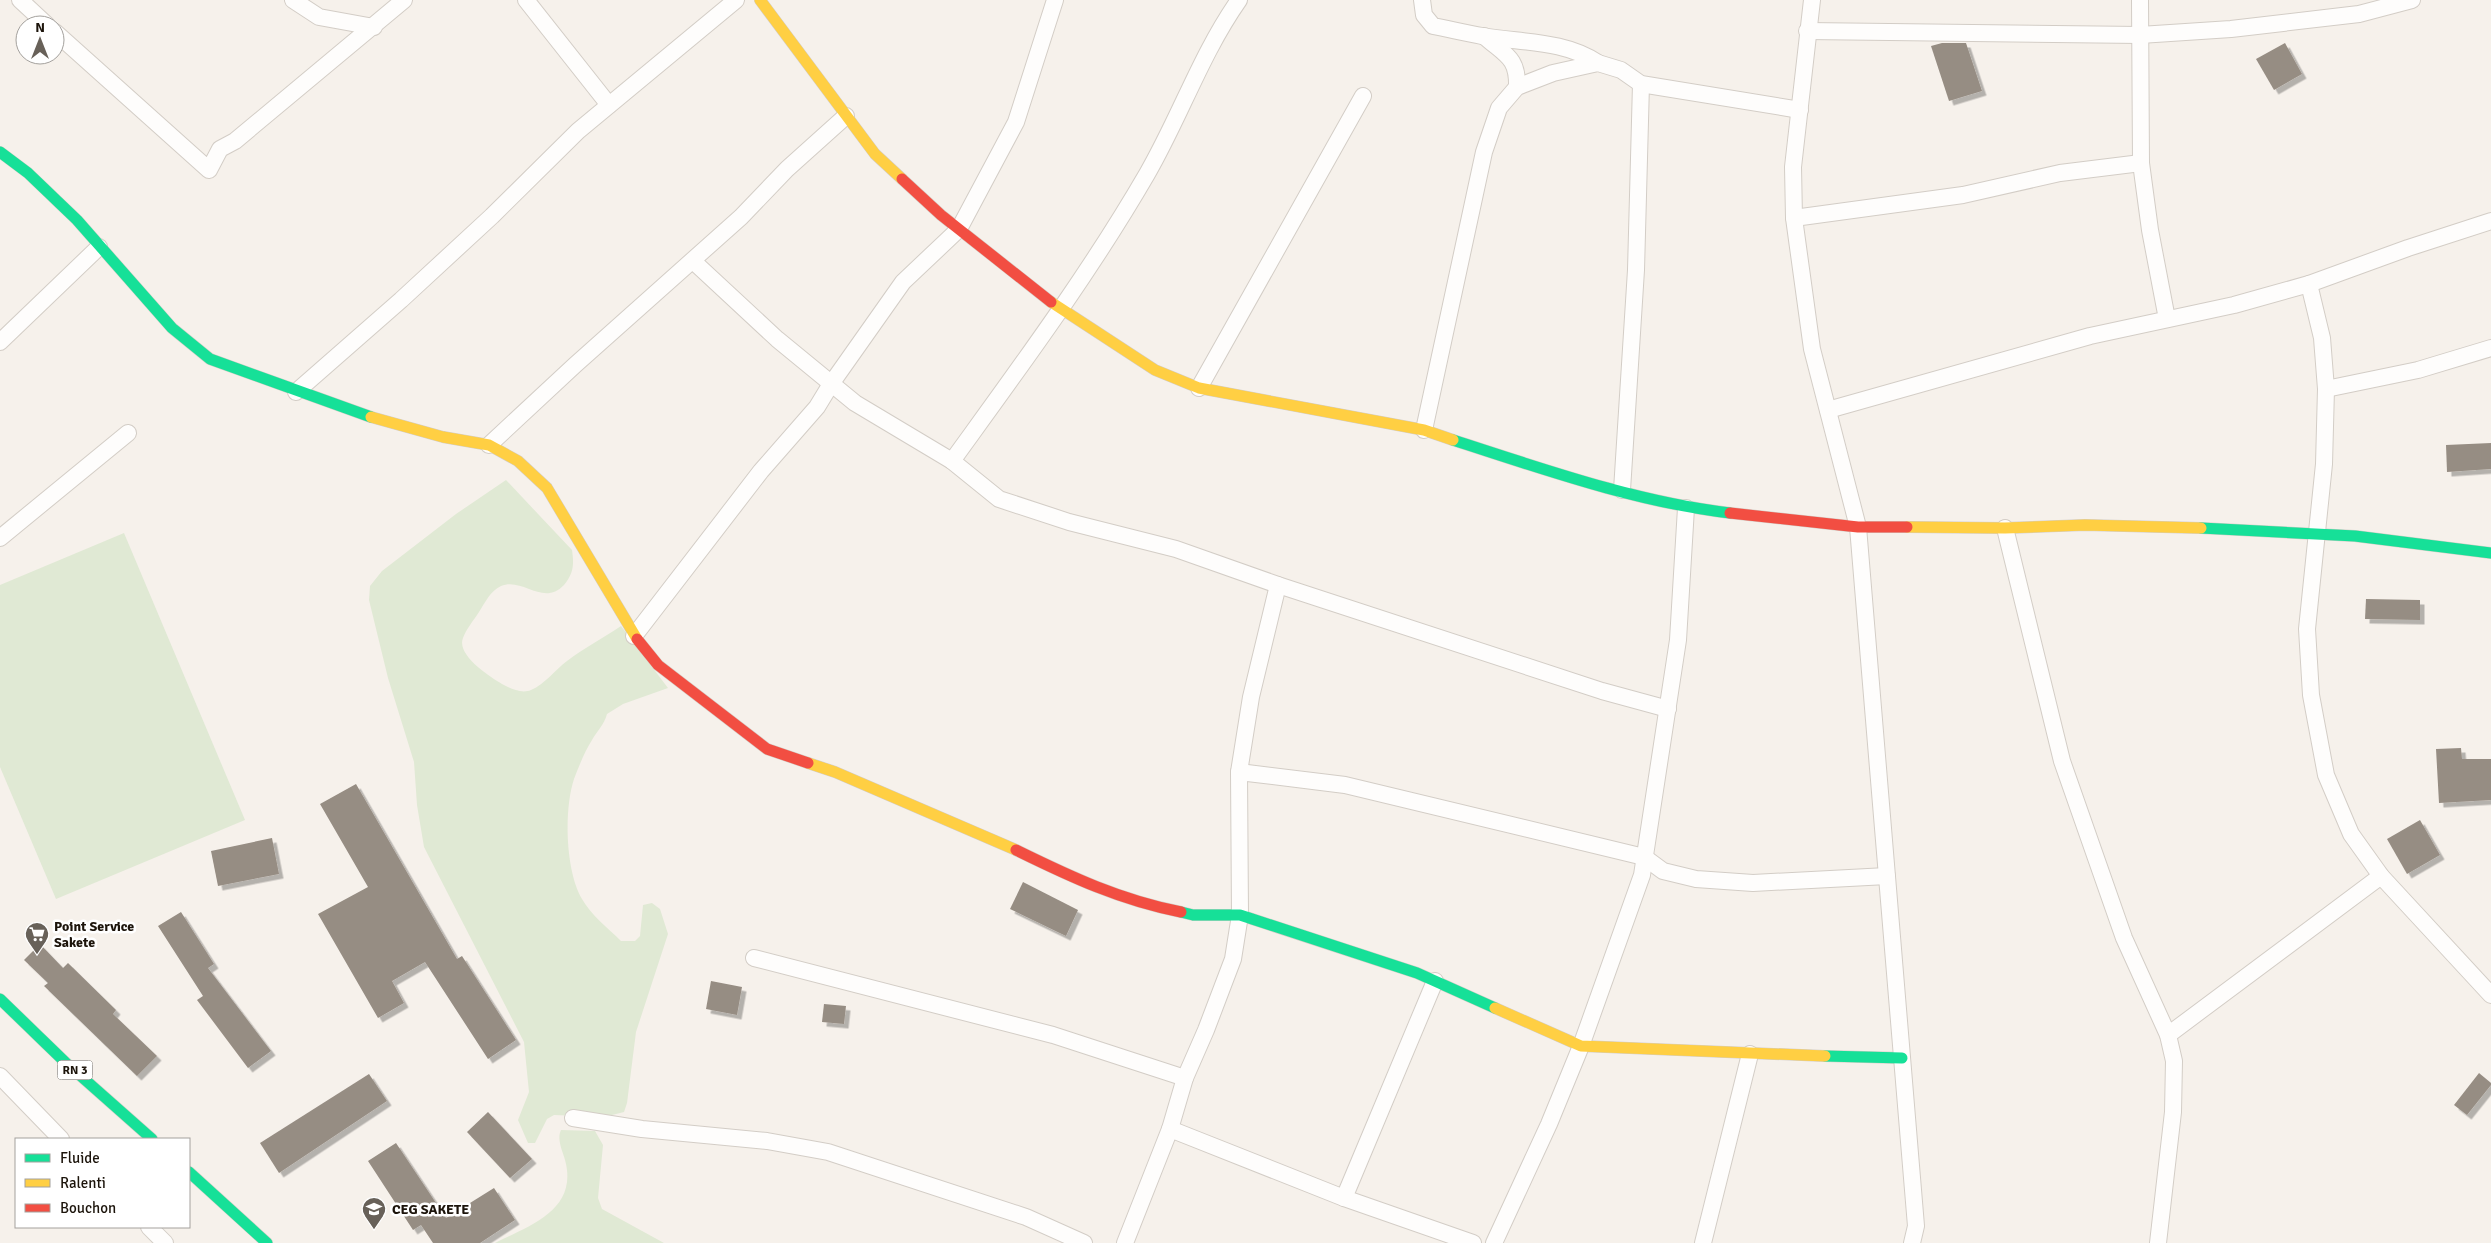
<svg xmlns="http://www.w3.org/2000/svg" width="2491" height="1243" viewBox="0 0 2491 1243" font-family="Signika,sans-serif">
  <defs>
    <filter id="shadow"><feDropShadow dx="4.5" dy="4.5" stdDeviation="0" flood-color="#0004"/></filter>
  </defs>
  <rect width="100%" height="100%" fill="#f6f1eb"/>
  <g fill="#e0e9d4">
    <path d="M506,480L572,550C574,564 574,573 564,585C543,607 523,577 501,586C490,591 485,603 479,612C474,620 466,629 463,638C456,655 490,677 502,684C511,689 522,694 531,690C545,684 555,670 567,661C584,648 603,638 621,626L668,688L623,704L607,714C604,725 597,731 592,740C585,751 579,766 574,779C564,809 565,870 582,899C591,915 608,928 621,941H635L640,936L643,905L652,903L660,909L668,934L636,1032L627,1103L624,1112L604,1117L554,1115L547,1119L535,1143H528L518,1120L529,1092L524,1042L424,847L417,805L414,762L388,678L369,600L370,586L382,571L456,514Z"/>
    <polygon points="124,533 245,820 56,899 0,767 0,585"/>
    <path d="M561,1130L595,1131L603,1145L598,1198L602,1209L664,1243H495C529,1226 576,1211 566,1164C564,1153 556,1141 561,1130Z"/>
  </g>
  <g fill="#968d83" filter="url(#shadow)">
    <polygon points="1942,43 1966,43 1982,91 1949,101 1931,46"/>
    <polygon points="2285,43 2302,74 2274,90 2256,59"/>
    <polygon points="2491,443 2491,469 2447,472 2446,445"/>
    <polygon points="2366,599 2420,600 2420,620 2365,619"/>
    <polygon points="2461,748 2462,759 2491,759 2491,800 2439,803 2436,749"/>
    <polygon points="356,784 457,959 462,956 516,1040 488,1059 425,962 392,981 404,1003 378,1018 318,914 368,887 320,804"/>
    <polygon points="2420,820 2440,855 2407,874 2387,839"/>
    <polygon points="272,838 279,874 218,886 211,851"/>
    <polygon points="1023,882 1078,910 1066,936 1010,909"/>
    <polygon points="181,912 214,964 208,968 271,1051 248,1068 197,1000 203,996 158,926"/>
    <polygon points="40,944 63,968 68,963 116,1010 113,1014 157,1056 137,1076 44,986 48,983 24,960"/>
    <polygon points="711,981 742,987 737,1015 706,1009"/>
    <polygon points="824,1004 846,1006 844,1024 822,1022"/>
    <polygon points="2479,1073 2491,1083 2491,1085 2467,1115 2454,1105"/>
    <polygon points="369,1074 387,1101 279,1173 260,1143"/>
    <polygon points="488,1112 532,1159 510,1178 467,1132"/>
    <polygon points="396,1143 446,1218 494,1188 515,1220 480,1243 433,1243 421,1225 413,1230 368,1161"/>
  </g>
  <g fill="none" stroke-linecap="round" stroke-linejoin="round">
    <g stroke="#d3cdc6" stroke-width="18">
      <g id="street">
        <polyline points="20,0 47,25"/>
        <polyline points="293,0 319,17 374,27"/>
        <polyline points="526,0 609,105"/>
        <path d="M1422,0L1424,15L1433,26C1449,29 1465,33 1482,36C1521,43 1564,40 1598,63"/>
        <polyline points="1812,0 1793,167 1794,218 1812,349 1858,527 1916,1226 1912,1243"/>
        <polyline points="2140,0 2141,163 2150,230 2167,319"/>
        <polyline points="1807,31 2140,35 2231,29 2359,14 2412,0"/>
        <polyline points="55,32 209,170 220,149 235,141 404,0"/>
        <path d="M1484,36C1505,55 1518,57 1517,87"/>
        <polyline points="1794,218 1963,195 2060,173 2141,163"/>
        <polyline points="693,261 777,339 855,403 952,461 999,499 1069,522 1176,549 1278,585 1602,691 1668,709"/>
        <polyline points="2309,284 2322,338 2326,389 2324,464 2307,629 2311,695 2326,775 2351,834 2381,876 2491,995"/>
        <polyline points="0,342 99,247"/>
        <polyline points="1199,388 1363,96"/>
        <polyline points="2326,389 2418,370 2491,348"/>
        <polyline points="296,392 401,300 492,216 578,131 736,0"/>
        <polyline points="1828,410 2090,336 2234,305 2309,284 2408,248 2491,221"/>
        <polyline points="1424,430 1484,152 1499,108 1517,87 1553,73 1598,63 1621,70 1641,84 1800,110"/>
        <polyline points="489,445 575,365 741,217 787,169 846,116"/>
        <path d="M952,461C1020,367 1089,274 1147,174C1180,117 1201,54 1239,0"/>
        <polyline points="1622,490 1636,270 1641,84"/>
        <polyline points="2005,528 2062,761 2124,938 2168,1035 2174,1061 2173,1112 2158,1243"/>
        <polyline points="0,538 128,433"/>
        <polyline points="634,636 761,471 817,407 831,384 903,282 959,229 1016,122 1055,0"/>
        <polyline points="1239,772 1345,785 1644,857 1663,871 1696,879 1753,883 1887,876"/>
        <polyline points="754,958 1053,1035 1185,1078"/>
        <polyline points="2168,1035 2381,876"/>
        <polyline points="0,1076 61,1139"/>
        <polyline points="573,1118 642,1129 767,1141 828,1152 1026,1217 1084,1243"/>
        <polyline points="1170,1129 1344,1198 1473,1243"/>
        <polyline points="1344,1198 1435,981"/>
        <polyline points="149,1227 165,1243"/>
        <polyline points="1125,1243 1170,1129 1185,1078 1206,1030 1233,959 1240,915 1239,772 1251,697 1278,585"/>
        <polyline points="1494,1243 1549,1124 1581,1046 1642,875 1678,640 1686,508"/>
        <polyline points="1703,1243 1750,1054"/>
      </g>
    </g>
    <g stroke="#d3cdc6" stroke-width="12">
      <g id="fast">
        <polyline points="0,152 28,173 77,220 172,328 210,359 371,417"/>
        <path d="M1453,440C1543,469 1636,502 1730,513"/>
        <polyline points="2201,528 2355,536 2491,553"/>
        <polyline points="1181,912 1193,915 1240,915 1417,973 1495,1008"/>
        <polyline points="0,999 65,1062 152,1139"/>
        <polyline points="1825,1056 1902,1058"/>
        <polyline points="189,1172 267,1243"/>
      </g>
    </g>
    <g stroke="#d3cdc6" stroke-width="12">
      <g id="slow">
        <polyline points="760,0 875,154 902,179"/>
        <polyline points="1051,302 1155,370 1199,388 1424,430 1453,440"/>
        <polyline points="371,417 443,437 489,445 518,461 547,488 637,639"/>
        <polyline points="1907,527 2005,528 2085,525 2201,528"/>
        <polyline points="808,763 835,772 1016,850"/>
        <polyline points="1495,1008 1581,1046 1825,1056"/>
      </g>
    </g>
    <g stroke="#d3cdc6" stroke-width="12">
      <g id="jam">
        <polyline points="902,179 941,215 1051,302"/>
        <polyline points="1730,513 1858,527 1907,527"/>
        <polyline points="637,639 658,665 767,749 808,763"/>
        <path d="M1016,850C1071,877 1120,900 1181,912"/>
      </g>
    </g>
    <use href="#street" stroke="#fefdfc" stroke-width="16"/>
    <use href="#fast" stroke="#16e098" stroke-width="11"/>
    <use href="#slow" stroke="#ffcf43" stroke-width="11"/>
    <use href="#jam" stroke="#f24e42" stroke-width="11"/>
  </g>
  <defs>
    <g id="supermarket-pin" transform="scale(1.25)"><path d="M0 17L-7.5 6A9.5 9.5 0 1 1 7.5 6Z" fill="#686159" stroke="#fff"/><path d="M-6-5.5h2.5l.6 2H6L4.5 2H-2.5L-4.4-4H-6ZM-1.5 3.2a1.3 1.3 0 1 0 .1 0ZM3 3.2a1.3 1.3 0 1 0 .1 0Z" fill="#fff"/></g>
    <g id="school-pin" transform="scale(1.25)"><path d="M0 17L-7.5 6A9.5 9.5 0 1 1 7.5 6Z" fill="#686159" stroke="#fff"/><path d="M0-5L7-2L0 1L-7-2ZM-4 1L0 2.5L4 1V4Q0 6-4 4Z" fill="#fff"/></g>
  </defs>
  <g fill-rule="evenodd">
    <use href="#supermarket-pin" x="37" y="934"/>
    <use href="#school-pin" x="374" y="1209"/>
  </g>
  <g text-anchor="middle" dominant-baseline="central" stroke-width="5" stroke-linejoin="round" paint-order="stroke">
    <rect fill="#fff" stroke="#605a54" stroke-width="1" x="57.5" y="1060.5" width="35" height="19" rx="4"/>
    <g font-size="12" font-weight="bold" fill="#1c140b">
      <text x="75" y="1070">RN 3</text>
    </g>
    <g font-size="14" font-weight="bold" fill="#1c140b" stroke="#fff" text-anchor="start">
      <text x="54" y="926">Point Service<tspan x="54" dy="16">Sakete</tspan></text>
      <text x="392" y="1209">CEG SAKETE</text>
    </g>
  </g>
  <rect x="15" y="1138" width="175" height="90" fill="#ffffff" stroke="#a4a19d"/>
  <rect x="25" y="1154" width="25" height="8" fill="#16e098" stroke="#a4a19d"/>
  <text x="60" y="1163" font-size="15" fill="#1c140b">Fluide</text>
  <rect x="25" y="1179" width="25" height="8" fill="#ffcf43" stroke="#a4a19d"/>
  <text x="60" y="1188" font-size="15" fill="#1c140b">Ralenti</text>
  <rect x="25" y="1204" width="25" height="8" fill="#f24e42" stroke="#a4a19d"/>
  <text x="60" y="1213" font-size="15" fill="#1c140b">Bouchon</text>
  <g transform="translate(40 40)"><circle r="24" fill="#ffffff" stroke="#a4a19d"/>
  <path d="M0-4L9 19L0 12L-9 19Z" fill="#686159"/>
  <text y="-8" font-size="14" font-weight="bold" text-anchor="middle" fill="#1c140b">N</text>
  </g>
</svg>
